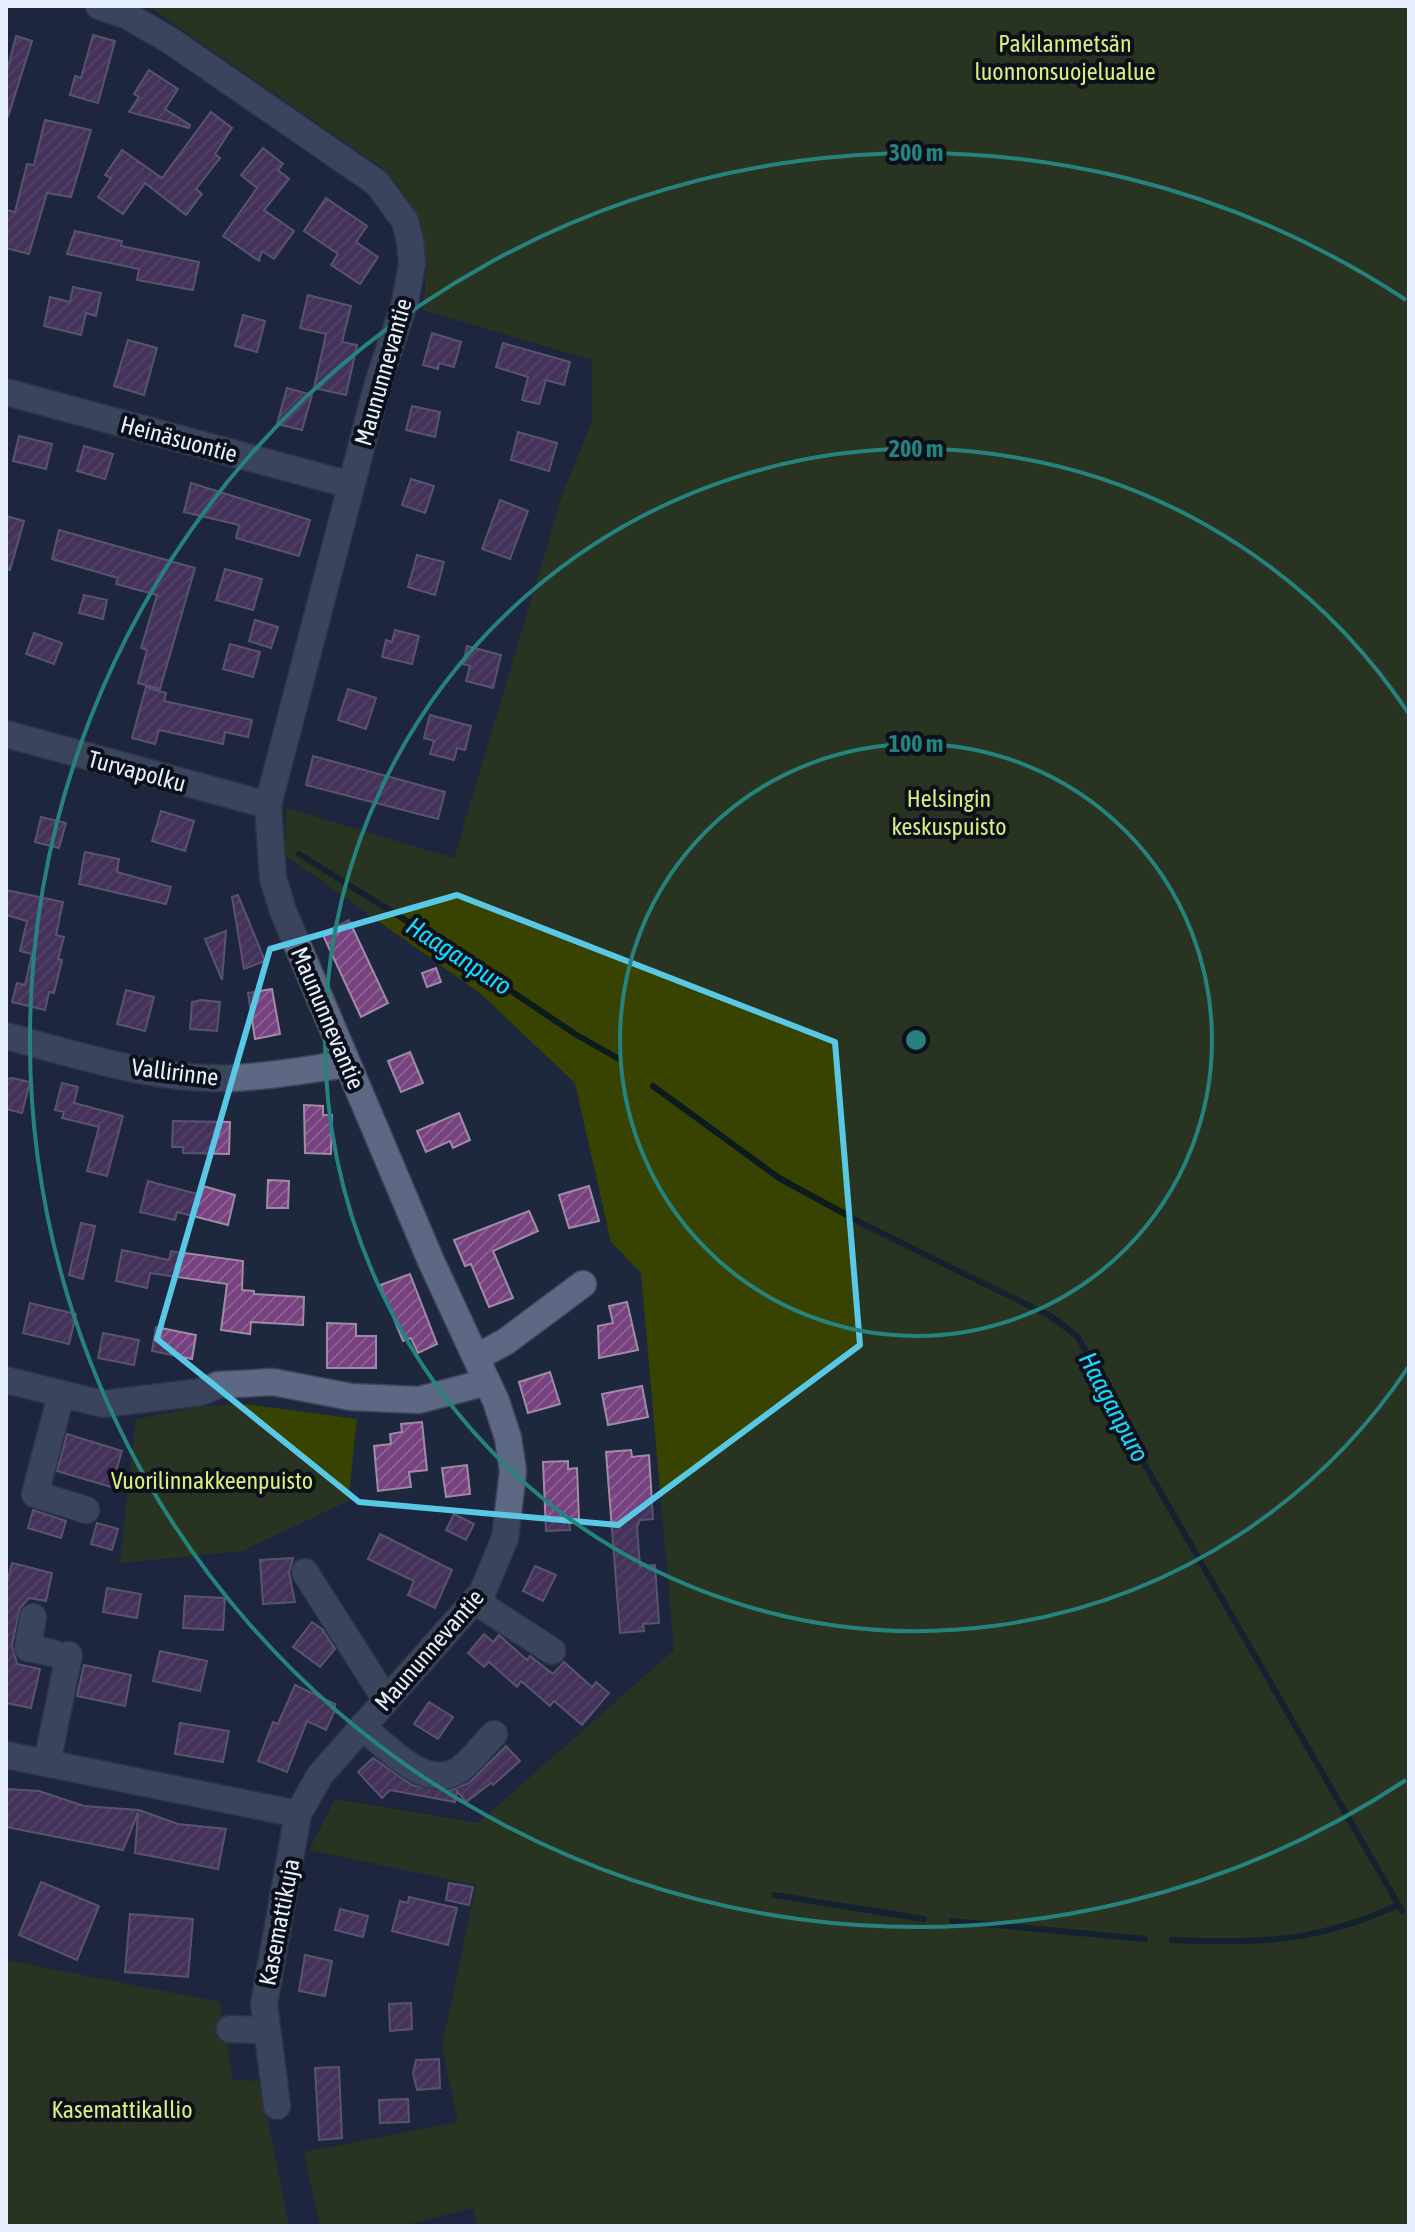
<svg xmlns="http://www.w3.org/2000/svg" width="1415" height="2232" viewBox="0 0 1415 2232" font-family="'Asap Condensed',sans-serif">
  <defs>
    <pattern id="building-hatch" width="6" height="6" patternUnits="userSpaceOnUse" patternTransform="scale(2)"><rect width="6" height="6" fill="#77427f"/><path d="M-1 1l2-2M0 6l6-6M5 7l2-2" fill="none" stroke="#8a5e92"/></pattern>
  </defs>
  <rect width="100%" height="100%" fill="#1d273e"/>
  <g fill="#394301">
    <path d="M148,6H1409V2226H478L473,2208L401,2226H320L304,2152L458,2122L442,2047L476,1885L309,1850L335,1799L478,1823L674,1650L641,1273L611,1242L575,1083L481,994L285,855L286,808L454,858L563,493L592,421V360L423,310C429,249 427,212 381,167Z"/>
    <polygon points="245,1404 357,1419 348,1501 242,1551 120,1563 136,1419 204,1406"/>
    <polygon points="6,1960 220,2002 233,2080 260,2081 289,2226 6,2226"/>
  </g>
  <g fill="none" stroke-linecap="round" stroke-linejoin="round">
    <g stroke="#0b1b1e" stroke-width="6">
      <polyline points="299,854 407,921 575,1034 619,1059"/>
      <polyline points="653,1086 779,1178 867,1226 1052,1317 1077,1336 1098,1372 1146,1467 1402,1911"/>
      <polyline points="774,1895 924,1919"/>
      <polyline points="952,1921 1145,1939"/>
      <path d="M1172,1940C1260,1944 1317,1942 1398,1905"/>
    </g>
  </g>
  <g fill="url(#building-hatch)" stroke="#a18ba4" stroke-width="2">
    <polygon points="93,35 115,41 98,103 70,95 75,76 81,78"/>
    <polygon points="16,36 32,41 8,117 6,75"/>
    <polygon points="149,70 178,89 165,109 190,125 189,128 129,112 139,97 134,94"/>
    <polygon points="211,112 232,128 215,154 220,158 196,189 202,194 186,215 145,183 123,214 98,197 111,178 105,175 122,150 162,178"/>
    <polygon points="45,120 91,130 71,197 47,193 29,254 6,248 6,210 15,212 27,164 34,165"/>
    <polygon points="263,148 283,164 278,170 289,179 264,210 294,231 274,259 262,251 259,261 223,236 257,188 241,175"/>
    <polygon points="326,198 367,226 356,242 378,257 360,284 331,265 338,254 304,231"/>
    <polygon points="75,231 122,241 121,246 199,262 193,290 137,280 139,269 67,254"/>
    <polygon points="73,287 101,293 96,316 86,313 81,335 44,326 50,297 70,302"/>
    <polygon points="308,295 351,306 342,342 357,345 346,395 314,388 326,334 300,328"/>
    <polygon points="243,315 265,321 257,352 235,346"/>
    <polygon points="432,333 461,342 454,367 439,363 438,369 423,365"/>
    <polygon points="128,340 157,348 144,395 114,386"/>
    <polygon points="503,343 570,362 564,385 546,380 539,404 522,400 528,377 496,367"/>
    <polygon points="287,388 312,395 302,430 277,424"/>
    <polygon points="412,406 440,412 435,437 406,430"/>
    <polygon points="518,432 557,443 549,471 511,460"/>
    <polygon points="19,436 52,444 46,469 13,461"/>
    <polygon points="84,446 113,454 105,479 77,471"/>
    <polygon points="411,479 434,486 425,513 402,505"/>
    <polygon points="191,483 310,520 299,556 236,538 239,525 184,512"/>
    <polygon points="500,500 528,511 510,559 482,549"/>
    <polygon points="6,516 24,521 10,570 6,569"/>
    <polygon points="59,530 195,568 160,689 138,683 147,650 141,648 157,595 116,584 118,578 52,559"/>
    <polygon points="417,555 444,562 435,595 408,587"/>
    <polygon points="225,569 262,579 253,610 216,600"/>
    <polygon points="84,595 107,600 103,619 79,613"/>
    <polygon points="255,620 278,627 271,648 249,641"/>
    <polygon points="395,630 419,636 412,664 382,657 386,640 392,642"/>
    <polygon points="34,633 62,643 54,664 26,654"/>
    <polygon points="230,644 260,652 253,677 223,669"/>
    <polygon points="467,646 501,655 493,688 466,681 470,666 463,664"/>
    <polygon points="146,687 166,693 164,701 252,720 248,737 225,732 223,744 159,730 155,744 132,738"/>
    <polygon points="348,689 376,698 366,729 338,720"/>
    <polygon points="430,715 471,726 465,750 457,748 454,760 430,754 434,741 424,738"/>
    <polygon points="313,756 445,792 438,819 306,785"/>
    <polygon points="161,811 194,821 185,851 152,841"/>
    <polygon points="41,817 66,823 59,848 35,842"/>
    <polygon points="85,852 119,859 117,872 171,887 166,904 79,884"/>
    <polygon points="6,890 63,902 56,935 64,937 58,959 62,960 54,993 49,992 45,1010 12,1002 17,983 25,985 32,954 20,951 27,921 6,915"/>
    <polygon points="238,895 265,961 244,969 232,897"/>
    <polygon points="349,920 388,1003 361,1017 322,933"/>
    <polygon points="226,931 222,980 205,939"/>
    <polygon points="436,968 441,982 427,987 422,973"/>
    <polygon points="272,989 280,1034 255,1039 248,993"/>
    <polygon points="126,990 154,997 145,1031 117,1024"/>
    <polygon points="201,1000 220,1002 217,1031 190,1029 192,1002"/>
    <polygon points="410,1052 423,1083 401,1092 388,1061"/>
    <polygon points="12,1078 30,1082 22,1113 6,1109 6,1079"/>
    <polygon points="62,1083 78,1087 74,1103 123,1116 107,1176 87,1171 99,1127 62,1118 64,1112 55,1110"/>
    <polygon points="304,1105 323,1106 323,1115 332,1115 331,1154 305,1153"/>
    <polygon points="459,1113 470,1140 453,1148 450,1141 426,1152 417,1131"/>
    <polygon points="173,1121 230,1122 229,1154 183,1153 183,1147 172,1147"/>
    <polygon points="268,1180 289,1181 288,1208 267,1208"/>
    <polygon points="148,1181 201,1195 203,1186 235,1195 228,1225 177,1212 175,1220 140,1212"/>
    <polygon points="589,1186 599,1221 569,1228 559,1195"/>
    <polygon points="529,1211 538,1231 493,1251 513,1298 489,1307 471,1264 465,1266 454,1240"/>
    <polygon points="81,1223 95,1226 83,1279 69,1275"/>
    <polygon points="122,1250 169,1260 171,1251 243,1261 242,1290 254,1291 254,1294 304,1297 303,1325 251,1322 250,1334 221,1330 227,1284 150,1273 147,1288 116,1281"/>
    <polygon points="410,1274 437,1344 418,1353 411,1338 403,1341 380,1285"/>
    <polygon points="627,1302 638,1350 599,1358 598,1326 613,1323 609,1306"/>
    <polygon points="30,1303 76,1314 69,1344 23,1333"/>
    <polygon points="327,1323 356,1324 356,1336 376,1336 376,1368 327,1368"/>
    <polygon points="156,1327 196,1335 192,1359 152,1351"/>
    <polygon points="103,1333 139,1340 134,1365 98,1358"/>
    <polygon points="550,1372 560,1404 528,1413 519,1382"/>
    <polygon points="642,1386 648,1417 608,1425 602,1394"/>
    <polygon points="422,1422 427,1470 409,1472 411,1487 378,1491 374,1446 391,1444 390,1434 402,1432 401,1424"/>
    <polygon points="67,1434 122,1451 111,1487 57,1471"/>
    <polygon points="631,1450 632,1457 649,1455 653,1519 640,1520 637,1527 640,1566 655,1565 659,1623 643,1624 644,1631 620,1633 606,1452"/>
    <polygon points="568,1461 568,1469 577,1468 579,1520 569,1520 570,1530 546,1531 543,1462"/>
    <polygon points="467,1465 470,1494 446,1497 442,1468"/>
    <polygon points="33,1510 66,1521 61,1538 28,1528"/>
    <polygon points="454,1514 474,1524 466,1540 446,1530"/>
    <polygon points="97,1523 118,1529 112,1550 91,1544"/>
    <polygon points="380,1534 452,1570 435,1608 408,1595 414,1581 368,1559"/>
    <polygon points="293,1558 289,1573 295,1602 263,1604 260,1560"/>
    <polygon points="12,1563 52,1573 46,1601 29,1598 20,1608 12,1645 17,1664 40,1669 31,1708 6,1703 6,1587"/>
    <polygon points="535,1566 556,1575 543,1601 523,1591"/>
    <polygon points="107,1588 141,1594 137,1618 103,1612"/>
    <polygon points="185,1596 225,1598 223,1630 183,1628"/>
    <polygon points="312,1622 322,1629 335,1649 320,1667 293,1647"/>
    <polygon points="484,1634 493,1642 499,1635 527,1660 530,1656 553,1674 564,1662 592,1687 596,1682 609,1693 582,1725 554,1701 550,1706 521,1681 517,1687 489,1662 484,1667 468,1653"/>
    <polygon points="160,1651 207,1661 200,1691 153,1681"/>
    <polygon points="84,1665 131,1675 125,1706 77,1696"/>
    <polygon points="295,1685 335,1704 335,1710 326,1730 307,1721 287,1772 258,1761 273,1722 278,1724"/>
    <polygon points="429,1702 453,1717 438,1739 414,1724"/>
    <polygon points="180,1723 229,1731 223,1762 175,1754"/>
    <polygon points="506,1746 520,1761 493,1785 491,1783 466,1802 457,1791 455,1802 390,1790 382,1798 358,1772 373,1758 412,1785 447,1791 469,1783"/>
    <polygon points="6,1789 39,1791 84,1806 139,1810 178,1824 226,1829 218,1869 135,1853 138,1813 123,1850 6,1827"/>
    <polygon points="41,1882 99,1906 77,1960 19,1935"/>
    <polygon points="449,1883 473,1887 469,1905 446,1900"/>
    <polygon points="409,1897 457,1908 448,1945 392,1931 400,1901 408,1903"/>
    <polygon points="340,1909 368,1916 363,1937 335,1930"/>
    <polygon points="130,1914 193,1919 188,1977 125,1972"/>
    <polygon points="305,1955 332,1961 325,1996 299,1991"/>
    <polygon points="411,2003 412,2029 390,2031 389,2004"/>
    <polygon points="439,2059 440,2088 417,2090 413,2073 416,2060"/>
    <polygon points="339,2067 342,2138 319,2140 315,2068"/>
    <polygon points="408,2099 409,2122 380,2123 379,2100"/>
  </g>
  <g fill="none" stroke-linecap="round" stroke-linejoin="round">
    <g stroke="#3e4559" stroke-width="29">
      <g id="minor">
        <polyline points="6,392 351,485"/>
        <polyline points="6,734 268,805"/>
        <path d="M6,1036C78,1055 155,1081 231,1078C269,1077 309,1069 347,1064"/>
        <polyline points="477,1357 505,1342 583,1284"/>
        <polyline points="6,1380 103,1404 201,1392 218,1385 273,1382 351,1397 419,1400 487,1382"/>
        <polyline points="61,1395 35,1494 86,1510"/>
        <polyline points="305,1572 386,1700"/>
        <polyline points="475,1601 552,1651"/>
        <polyline points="33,1617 28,1648 53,1653"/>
        <path d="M362,1727C387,1746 425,1792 459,1770C472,1761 483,1745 494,1734"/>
        <polyline points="6,1755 298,1814 320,1775 483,1591 505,1538 513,1471 508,1438 496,1401 431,1261 283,911 273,878 268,805 378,383 405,302 412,264 410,241 405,221 377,183 171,41 128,16 99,6"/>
        <polyline points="47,1763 69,1655"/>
        <polyline points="230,2029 266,2030"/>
        <polyline points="277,2106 264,2004 298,1814"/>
      </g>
    </g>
    <use href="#minor" stroke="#5d6984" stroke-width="26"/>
  </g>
  <path d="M0 0H1415V2232H0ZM457,895L835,1042L860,1345L618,1525L359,1502L157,1339L270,949Z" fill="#1d273e" fill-opacity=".55" fill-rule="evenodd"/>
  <path fill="none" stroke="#59c8e5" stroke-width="6" stroke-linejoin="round" d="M457,895L835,1042L860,1345L618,1525L359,1502L157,1339L270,949Z"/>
  <g fill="none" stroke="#25827c" stroke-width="4">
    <circle cx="916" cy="1040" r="296"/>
    <path d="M1409 1366A591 591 0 1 1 1409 714"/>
    <path d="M1406 1780A887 887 0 1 1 1406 300"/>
  </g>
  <g text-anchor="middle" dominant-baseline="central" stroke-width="8" stroke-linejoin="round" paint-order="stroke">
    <g font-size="24" fill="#d8ef7d" stroke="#0c101a">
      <text x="1065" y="43">Pakilanmetsän<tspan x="1065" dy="28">luonnonsuojelualue</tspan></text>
      <text x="949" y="798">Helsingin<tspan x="949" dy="28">keskuspuisto</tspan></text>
      <text x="212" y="1480">Vuorilinnakkeenpuisto</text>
      <text x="122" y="2109">Kasemattikallio</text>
    </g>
    <g font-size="24" fill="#e8efff" stroke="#0c101a">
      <text transform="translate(383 372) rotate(-74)">Maununnevantie</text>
      <text transform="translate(179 439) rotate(15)">Heinäsuontie</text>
      <text transform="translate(137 771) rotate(15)">Turvapolku</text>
      <text transform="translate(328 1018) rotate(67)">Maununnevantie</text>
      <text transform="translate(175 1072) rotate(7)">Vallirinne</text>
      <text transform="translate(429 1650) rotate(-49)">Maununnevantie</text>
      <text transform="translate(279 1922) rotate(-79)">Kasemattikuja</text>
    </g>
    <g font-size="26" font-style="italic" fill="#14dafd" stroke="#0c101a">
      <text transform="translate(459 956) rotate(33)">Haaganpuro</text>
      <text transform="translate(1114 1407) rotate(62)">Haaganpuro</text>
    </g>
  </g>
  <circle cx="916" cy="1040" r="12" fill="#25827c" stroke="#0c101a" stroke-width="4"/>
  <g font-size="24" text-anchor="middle" font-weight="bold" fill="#25827c" stroke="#0c101a" stroke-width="8" stroke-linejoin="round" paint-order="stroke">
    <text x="916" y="161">300 m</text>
    <text x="916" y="457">200 m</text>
    <text x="916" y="752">100 m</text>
  </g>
  <rect width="1415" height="2232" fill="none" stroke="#e8efff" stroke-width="16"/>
</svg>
